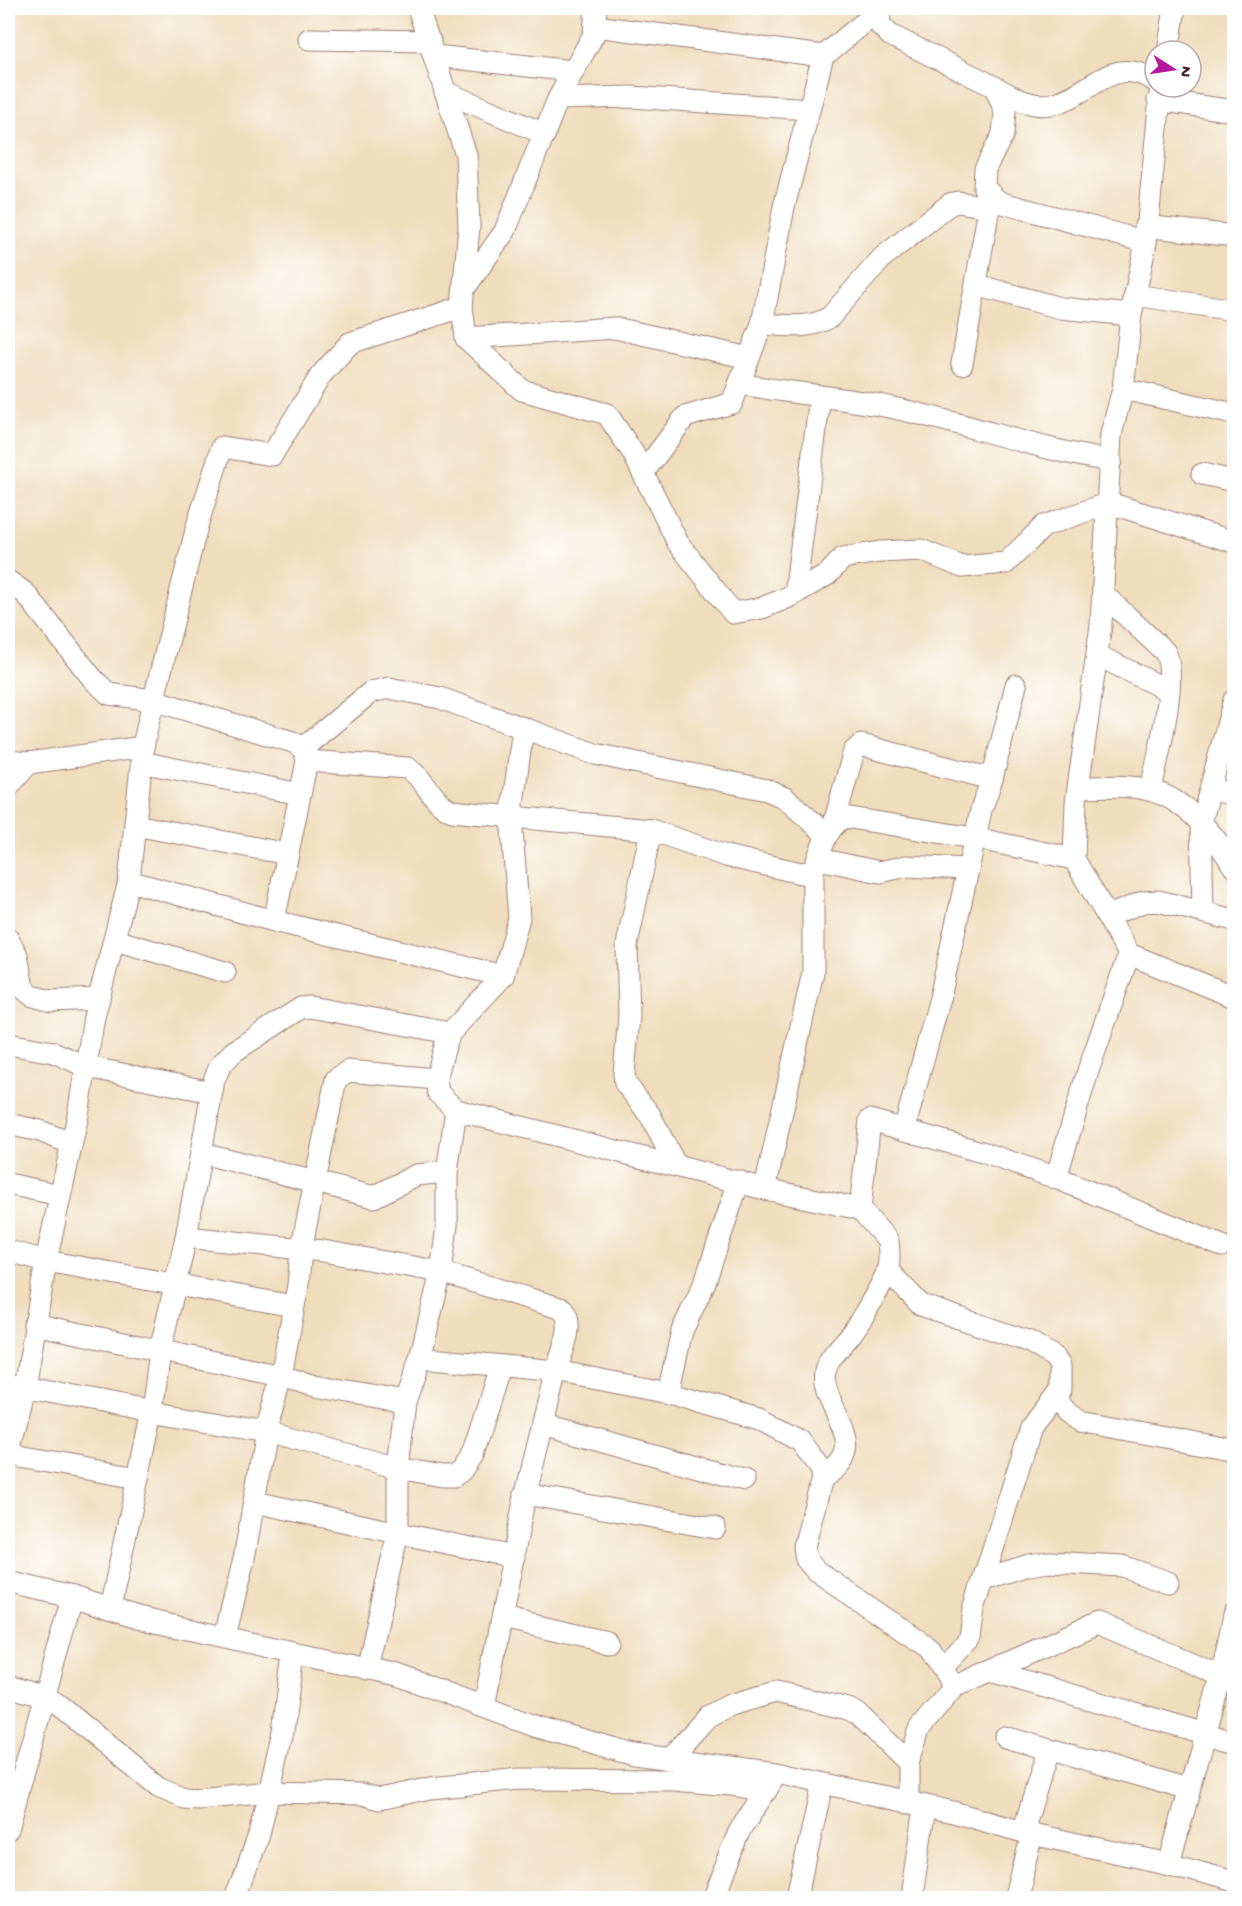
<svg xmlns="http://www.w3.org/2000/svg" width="1242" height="1906" viewBox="0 0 1242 1906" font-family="'Gochi Hand',sans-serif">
  <rect width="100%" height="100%" fill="#fff"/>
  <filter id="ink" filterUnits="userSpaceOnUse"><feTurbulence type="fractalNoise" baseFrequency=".0167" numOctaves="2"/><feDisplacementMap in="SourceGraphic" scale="12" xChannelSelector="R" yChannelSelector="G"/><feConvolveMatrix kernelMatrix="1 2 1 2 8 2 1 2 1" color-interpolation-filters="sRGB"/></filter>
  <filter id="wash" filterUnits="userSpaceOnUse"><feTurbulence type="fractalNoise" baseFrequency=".008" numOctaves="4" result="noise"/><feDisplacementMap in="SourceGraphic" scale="24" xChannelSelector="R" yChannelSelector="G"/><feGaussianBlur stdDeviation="1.35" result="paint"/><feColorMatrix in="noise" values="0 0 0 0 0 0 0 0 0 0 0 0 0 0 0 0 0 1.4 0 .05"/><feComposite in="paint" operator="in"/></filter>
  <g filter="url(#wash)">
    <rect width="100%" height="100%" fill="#efddbc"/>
  </g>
  <g filter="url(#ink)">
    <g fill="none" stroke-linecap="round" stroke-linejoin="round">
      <g stroke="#9c7e74" stroke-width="23">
        <g id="minor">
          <polyline points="418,8 466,155 469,226 462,307 466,338 522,390 607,414 633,453 678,543 733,613 762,608 789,597 827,575 843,558 880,552 921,550 962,567 1006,563 1044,526 1109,503 1234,542"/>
          <polyline points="879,8 880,25 890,35 995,87 1005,111 1003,134 985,169 984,188 999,202 1146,242"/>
          <polyline points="595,26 823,56"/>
          <polyline points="309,39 430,41"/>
          <polyline points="1168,51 1175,8"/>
          <polyline points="435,56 573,71"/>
          <path d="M995,87C1013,97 1031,108 1052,104C1092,95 1111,53 1155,81"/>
          <polyline points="1161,87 1146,242 1131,315 1123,389 1111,434 1101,625 1076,802 1074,859 1129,954 1234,997"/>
          <polyline points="445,92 545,134"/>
          <polyline points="558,99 631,97 809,109"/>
          <polyline points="1158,100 1234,111"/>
          <polyline points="1145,226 1234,236"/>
          <polyline points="976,285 1060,308 1131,315"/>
          <polyline points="464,289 505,231 558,99 594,34 596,8"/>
          <polyline points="1135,295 1234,310"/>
          <path d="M762,324C785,325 809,330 830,317L883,257L950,204L958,202L989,207"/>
          <polyline points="466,338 615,328 749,358"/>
          <polyline points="962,364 991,196"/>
          <path d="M739,384C787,392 836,397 884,406C960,421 1034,449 1111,461"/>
          <polyline points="1123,389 1234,414"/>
          <path d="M643,473L685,417L732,403L762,324L784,207L823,56C842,42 858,25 879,13"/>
          <polyline points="1202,474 1234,481"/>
          <polyline points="8,581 25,593 93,679 109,694 153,700 293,742 303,748 307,760"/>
          <polyline points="795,594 820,397"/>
          <path d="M1103,594L1165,652C1179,677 1157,759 1151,790"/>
          <polyline points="1097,655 1169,691"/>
          <polyline points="303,748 371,692 389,688 440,698 595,754 767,790 785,798 826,834"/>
          <polyline points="8,761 29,763 143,747"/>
          <polyline points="141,762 300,794"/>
          <polyline points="8,787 29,763"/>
          <path d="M1079,787C1102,787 1127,784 1149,790C1186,799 1216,836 1234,867"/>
          <polyline points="1211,788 1234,796"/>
          <polyline points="834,823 854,751 861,745 992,779"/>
          <polyline points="135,825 288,854"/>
          <polyline points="819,859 880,872 906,866 967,869"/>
          <polyline points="129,881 274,921 503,976 450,1033 445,1046 436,1079 438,1093 456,1110"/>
          <polyline points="1203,912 1201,823 1234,700"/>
          <polyline points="1108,916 1143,902 1158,901 1234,920"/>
          <path d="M274,921L307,761L408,768C426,780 432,802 452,811L651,830"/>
          <polyline points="8,939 17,955 23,988 33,996 51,1001 99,999"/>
          <polyline points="115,940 225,972"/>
          <polyline points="503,976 519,918 511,818 523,728"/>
          <polyline points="450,1033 310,1007 301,1008 233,1052 220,1066 214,1080 186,1237 160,1351 152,1412 266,1432 398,1468 442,1476 454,1476 461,1471 472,1455 500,1367"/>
          <polyline points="8,1044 53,1052 87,1067 212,1092"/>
          <polyline points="8,1124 40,1131 70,1143"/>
          <polyline points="904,1130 940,998 981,810 992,779 1016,685"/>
          <polyline points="202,1153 374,1197 416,1175 447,1172 456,1110 765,1189 860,1209 870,1120 985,1153 1056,1178 1222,1246"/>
          <path d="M675,1164L650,1115L625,1083L624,1074L629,1016L627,945L651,830L726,856L801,873L813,871C822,850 824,830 844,817L974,838L1074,859"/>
          <path d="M447,1172V1226L441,1272L563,1309C576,1326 561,1353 556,1371L668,1393L759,1419L800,1441L820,1468L822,1478L804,1547L806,1559L816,1571L929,1648L954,1687"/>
          <polyline points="1056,1178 1088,1071 1129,954"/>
          <polyline points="8,1184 60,1195"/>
          <polyline points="765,1189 813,972 813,871"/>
          <polyline points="186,1237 323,1251 441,1272 420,1358 556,1371 524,1501 484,1707"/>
          <polyline points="8,1251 46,1261 293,1306"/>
          <polyline points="887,1270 921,1305 1030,1342 1054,1357 1060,1366 1060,1390 1031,1428 974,1609 970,1638 942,1668"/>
          <polyline points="34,1324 281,1376 315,1386 405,1402"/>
          <polyline points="8,1384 152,1412 110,1609"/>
          <polyline points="668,1393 682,1331 705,1282 739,1181"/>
          <polyline points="1055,1399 1067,1412 1080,1421 1234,1450"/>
          <polyline points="543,1424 744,1480"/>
          <polyline points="8,1455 138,1478"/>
          <polyline points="8,1456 25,1388 46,1261 78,1115 94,1017 129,881 143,747 148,723 197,526 222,447 272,455 321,375 350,343 462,307"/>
          <path d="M822,1478C879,1446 818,1407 825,1372C828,1357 842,1346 851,1334C860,1322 884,1282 888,1269C890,1260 889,1250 888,1241L860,1209"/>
          <polyline points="525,1494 715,1528"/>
          <polyline points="255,1502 398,1533 398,1468 405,1402 420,1358"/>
          <polyline points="984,1579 1029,1565 1049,1562 1122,1566 1168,1582"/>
          <polyline points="8,1582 72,1597 137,1618 398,1675 537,1727 634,1754 777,1773 953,1812 1023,1832 1169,1864 1234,1882"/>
          <polyline points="502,1618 607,1642"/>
          <polyline points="225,1636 244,1559 266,1432 281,1376 298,1285 301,1250 336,1079 348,1071 436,1079"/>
          <polyline points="367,1669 398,1533 514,1557"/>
          <polyline points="990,1671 1234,1742"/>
          <polyline points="8,1686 45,1697 56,1703 158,1787 184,1798 198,1799 269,1792 362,1794 379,1799 431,1788 519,1779 674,1780 731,1785 766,1791"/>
          <polyline points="1005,1737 1189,1790"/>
          <polyline points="669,1759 708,1716 730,1705 776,1692 848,1709 858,1714 908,1763"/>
          <polyline points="908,1803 908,1763 919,1729 954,1687 1097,1623 1234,1681"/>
          <polyline points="8,1829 72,1597"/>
          <polyline points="1023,1832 1048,1750"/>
          <polyline points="1169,1864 1221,1677 1234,1615"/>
          <polyline points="236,1898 259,1835 283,1731 293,1653"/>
          <polyline points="711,1898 739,1832 772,1781"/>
          <polyline points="797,1898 822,1785"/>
          <polyline points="912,1898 925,1806"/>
          <polyline points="1016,1898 1032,1833"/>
        </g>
      </g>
      <use href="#minor" stroke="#fff" stroke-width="21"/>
    </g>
  </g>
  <rect width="1242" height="1906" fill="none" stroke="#fff" stroke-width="30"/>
  <g transform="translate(1173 69) rotate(102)"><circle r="28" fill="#ffffff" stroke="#b7a5aa" stroke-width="1.5"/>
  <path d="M0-4.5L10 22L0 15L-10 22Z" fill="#b5179e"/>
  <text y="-9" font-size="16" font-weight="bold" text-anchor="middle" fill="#4a1f2b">N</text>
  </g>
</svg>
